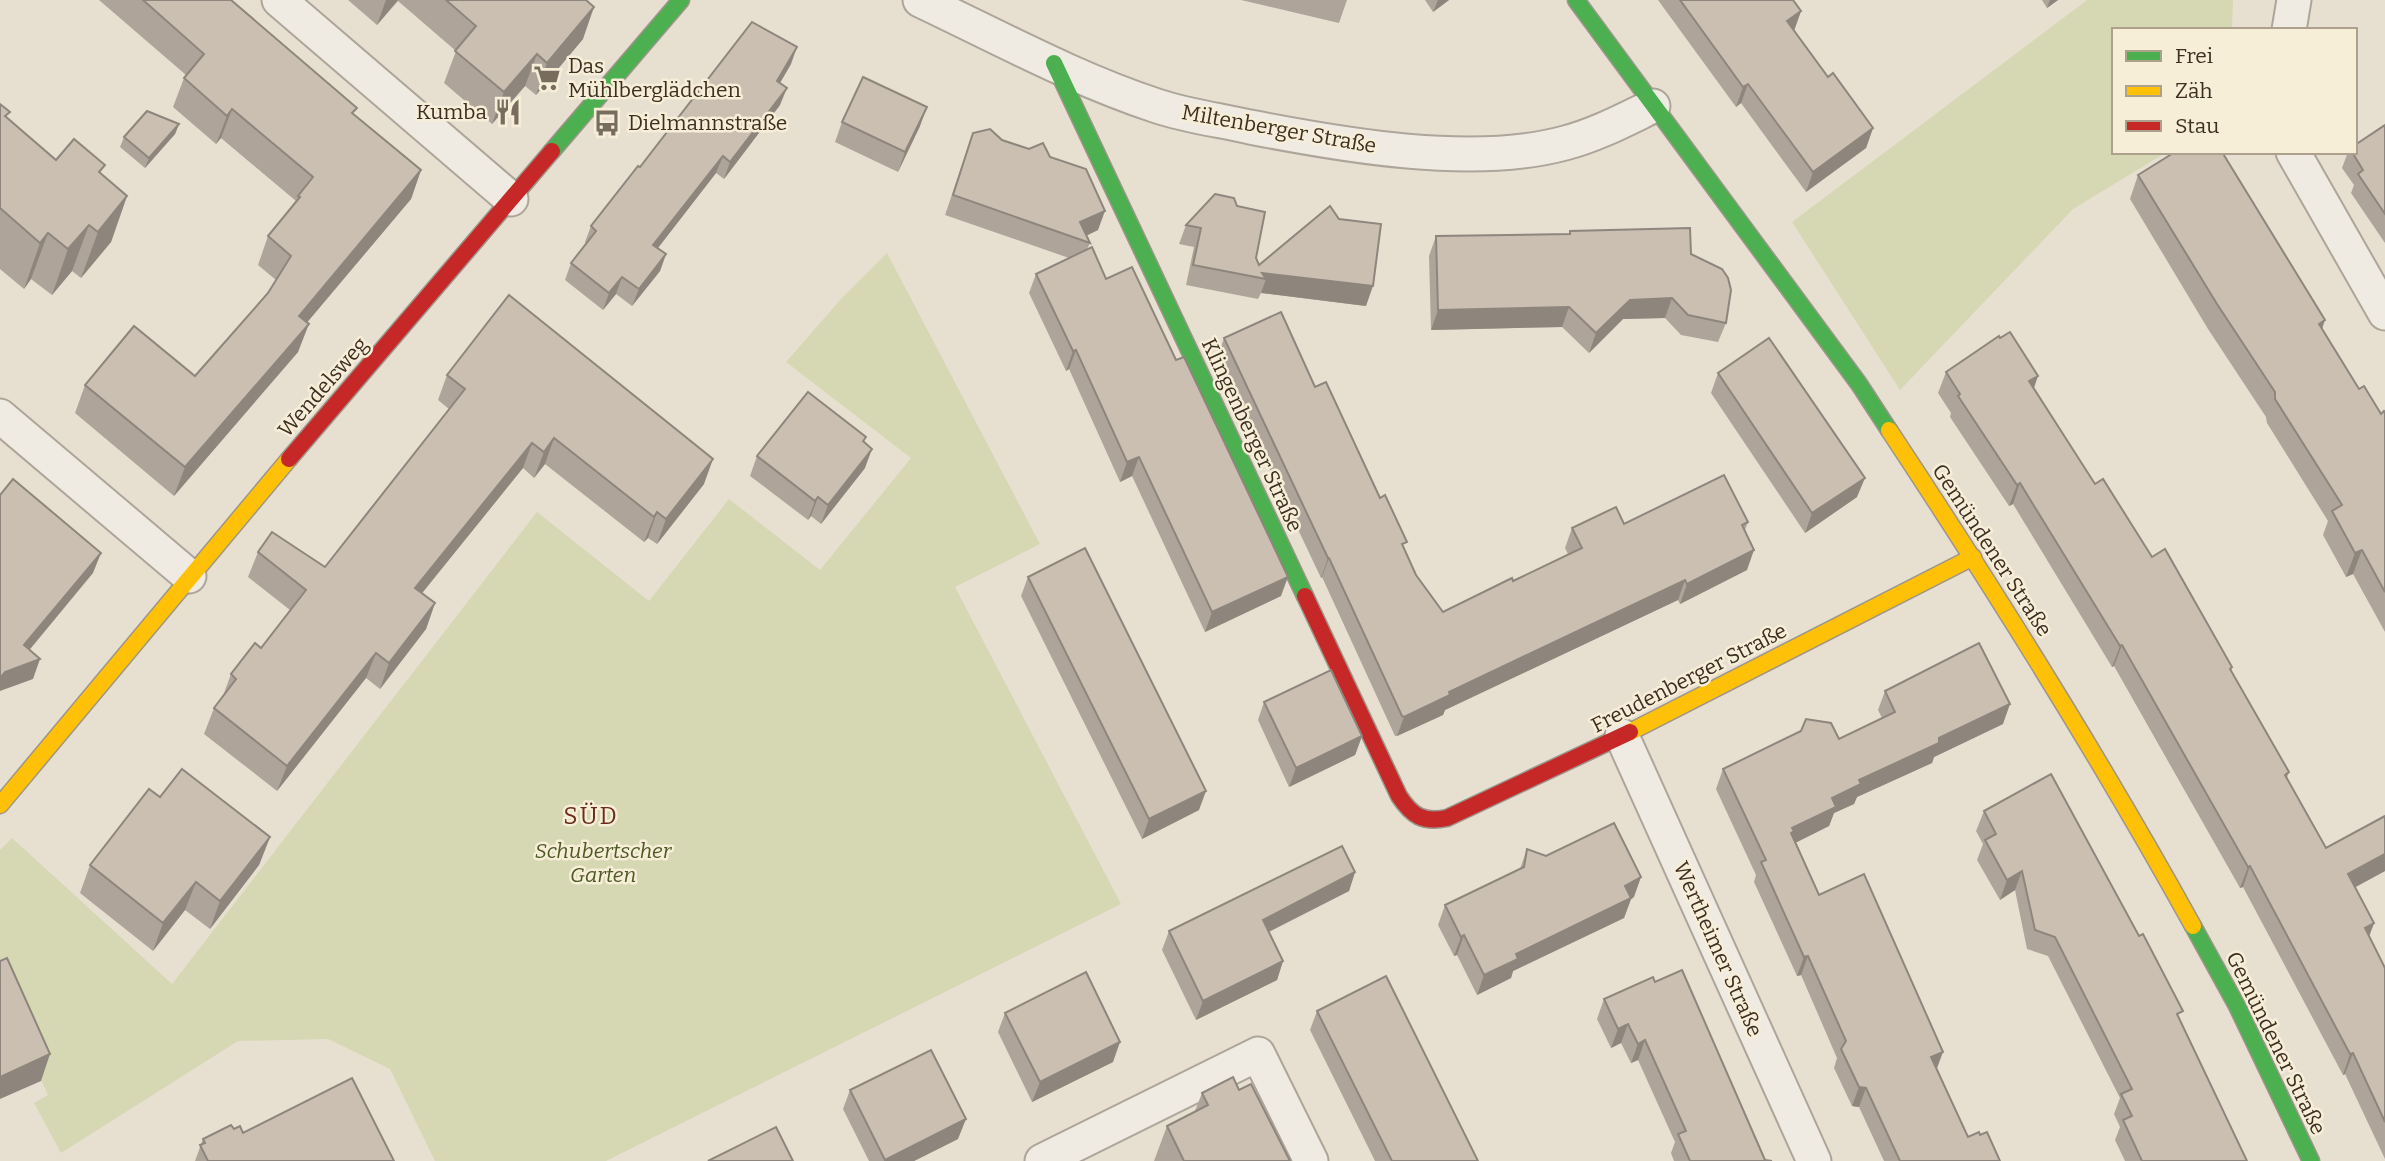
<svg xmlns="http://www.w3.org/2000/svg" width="2385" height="1161" viewBox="0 0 2385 1161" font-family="Bitter,serif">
  <rect width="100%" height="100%" fill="#e7e0d1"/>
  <g fill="#d6d7b3">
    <polygon points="2087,0 2233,0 2232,30 2114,30 2114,152 2167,152 2073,209 1900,390 1792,222"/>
    <polygon points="887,253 1040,544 955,587 1121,904 606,1161 435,1161 390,1069 328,1039 238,1041 61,1153 34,1103 48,1095 0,991 0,850 12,838 172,984 537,512 649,601 729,499 820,570 911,458 786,362 841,299"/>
  </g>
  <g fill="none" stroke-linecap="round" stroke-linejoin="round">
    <g stroke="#ada599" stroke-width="37">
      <g id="street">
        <polyline points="279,0 511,199"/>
        <path d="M920,0C998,37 1075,79 1157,106C1187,116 1219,120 1250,127C1342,145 1473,168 1565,143C1596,135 1624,120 1653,106"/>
        <polyline points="2289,30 2294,0"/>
        <polyline points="2293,152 2385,313"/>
        <polyline points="0,416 189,576"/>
        <polyline points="1622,736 1814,1161"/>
        <polyline points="1042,1161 1258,1054 1311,1161"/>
      </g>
    </g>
    <g stroke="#9c958a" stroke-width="19">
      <g id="fast">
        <polyline points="1576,0 1859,384 1889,430"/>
        <polyline points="1054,63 1305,596"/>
        <polyline points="552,151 681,0"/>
        <polyline points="2193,926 2237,1006 2311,1161"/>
      </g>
    </g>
    <g stroke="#9c958a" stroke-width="19">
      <g id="slow">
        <path d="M1889,430C1996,592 2099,756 2193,926"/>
        <polyline points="1630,732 1973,557"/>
        <polyline points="0,805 289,459"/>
      </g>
    </g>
    <g stroke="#9c958a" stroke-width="19">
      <g id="jam">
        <polyline points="289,459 552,151"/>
        <path d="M1305,596L1399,796C1412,816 1423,823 1447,818L1630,732"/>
      </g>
    </g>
    <use href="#street" stroke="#efebe3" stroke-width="33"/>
    <use href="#fast" stroke="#4caf50" stroke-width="16"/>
    <use href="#slow" stroke="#ffc107" stroke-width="16"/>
    <use href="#jam" stroke="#c62828" stroke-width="16"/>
  </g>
  <g fill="#afa499">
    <polygon points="99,0 231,0 355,115 421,170 411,199 307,322 298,352 174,496 75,413 85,385 195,376 268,293 276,280 258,265 268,236 296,201 221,138 216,144 173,107 184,78 186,75"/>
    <polygon points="348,0 586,0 583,39 536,95 525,86 492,124 444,83 456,51 398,1 377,25"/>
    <polygon points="1241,0 1347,0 1339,23"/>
    <polygon points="1425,0 1449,0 1433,12"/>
    <polygon points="1658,0 1793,0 1801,11 1794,30 1828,77 1873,128 1866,148 1806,192 1741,103 1736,107"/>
    <polygon points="2042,0 2058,0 2047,8"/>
    <polygon points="791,64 780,83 780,105 724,179 716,173 658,248 666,254 660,271 632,306 616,294 603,310 565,280 571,263 586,244 585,242 591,226 640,167"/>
    <polygon points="0,104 7,118 56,160 102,175 127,196 111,242 81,278 72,271 52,295 31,279 24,289 0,269"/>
    <polygon points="842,122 920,126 898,172 835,142"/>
    <polygon points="179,124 175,134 145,168 120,147 124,137"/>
    <polygon points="2385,125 2385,243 2351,193 2354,185 2342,168 2348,152 2352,152"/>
    <polygon points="973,133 1002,140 1050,157 1098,230 1086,236 1090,243 1087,249 1106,279 1281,596 1205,632 1132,476 1120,482 1069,369 1066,371 1029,293 1036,274 1069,258 945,215"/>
    <polygon points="2138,175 2322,329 2359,389 2381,414 2385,412 2385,632 2353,574 2346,577 2323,535 2328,521 2267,423 2266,417 2208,329 2130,199"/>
    <polygon points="1215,194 1256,258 1259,265 1366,306 1261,293 1258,299 1186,285 1194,247 1179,244 1186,225"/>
    <polygon points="1570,231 1691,254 1726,323 1718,342 1681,335 1665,318 1623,319 1589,353 1562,327 1431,330 1429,256 1436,236 1569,234"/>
    <polygon points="1224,338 1315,387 1404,550 1416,575 1443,612 1513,581 1568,554 1565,548 1572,528 1624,524 1748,522 1745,530 1747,570 1680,604 1678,600 1445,710 1443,715 1397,736 1395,736 1322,577 1321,578 1217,358"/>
    <polygon points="2000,338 2095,484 2152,557 2232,667 2231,671 2289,772 2287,778 2326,848 2385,816 2385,871 2355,887 2374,923 2369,937 2385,968 2385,1159 2345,1074 2343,1075 2243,887 2240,888 2114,666 2112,667 2013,504 2009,506 1950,417 1951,413 1938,393 1946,372"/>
    <polygon points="1718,373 1857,497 1805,533 1711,393"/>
    <polygon points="447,375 704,484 657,544 648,538 644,542 545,464 534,478 523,468 422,593 435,603 426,629 380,689 366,678 277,791 204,734 214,708 223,696 231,674 261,648 290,610 248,577 258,552 325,567 449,409 438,400"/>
    <polygon points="866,437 864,442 865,468 821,524 811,516 808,520 750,476 757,456"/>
    <polygon points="1028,577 1199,810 1142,839 1021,596"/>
    <polygon points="1885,691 2003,724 1934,757 1932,763 1857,797 1854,804 1834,813 1829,826 1795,843 1819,895 1937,1068 1968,1137 2000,1161 1884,1161 1859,1107 1852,1106 1834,1068 1837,1058 1801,975 1797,976 1754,882 1756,875 1716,789 1723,769 1839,739 1882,718 1878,710"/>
    <polygon points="1264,702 1362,736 1355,755 1289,787 1258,720"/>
    <polygon points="160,797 270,837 259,865 210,929 185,910 153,951 80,893 90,865"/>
    <polygon points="1984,811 2180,1019 2247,1161 2125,1161 2115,1140 2120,1127 2114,1114 2120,1098 2048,956 2027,949 2015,890 2000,900 1977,860 1983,844 1976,831"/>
    <polygon points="1527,849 1634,897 1631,899 1624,918 1513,971 1511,978 1477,995 1457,955 1454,956 1438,925 1445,905 1520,869"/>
    <polygon points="1355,872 1349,891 1269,932 1283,961 1277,980 1196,1020 1162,950 1169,931"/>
    <polygon points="1655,982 1765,1160 1772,1161 1674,1161 1671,1153 1675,1142 1638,1060 1631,1063 1621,1043 1611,1048 1597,1019 1604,999"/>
    <polygon points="1317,1011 1478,1161 1375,1161 1310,1030"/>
    <polygon points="1005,1013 1113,1062 1032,1102 998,1032"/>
    <polygon points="850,1090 958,1139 914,1161 869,1161 843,1109"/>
    <polygon points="1239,1090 1290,1161 1154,1161 1167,1126 1195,1111 1202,1093"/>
    <polygon points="234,1129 243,1133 394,1161 195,1161 203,1139"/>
  </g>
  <g fill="#8e867d">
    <polygon points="386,0 398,0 377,25"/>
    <polygon points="1438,0 1449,0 1433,12"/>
    <polygon points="2050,0 2058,0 2047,8"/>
    <polygon points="594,7 583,39 536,95 547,63"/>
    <polygon points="1801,11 1794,31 1787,21"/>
    <polygon points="797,47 791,64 771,98 777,81"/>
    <polygon points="537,54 525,86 492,124 504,92"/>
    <polygon points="1748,84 1741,103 1736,107 1743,87"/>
    <polygon points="787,88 780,105 724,179 730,162"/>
    <polygon points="927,107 920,126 898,172 905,152"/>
    <polygon points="232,109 221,138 216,144 227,116"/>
    <polygon points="179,124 175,134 145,168 149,158"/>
    <polygon points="1873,128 1866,148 1806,192 1813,172"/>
    <polygon points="723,156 716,173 647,262 653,245"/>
    <polygon points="421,170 411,199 289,344 299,316"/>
    <polygon points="127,196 111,242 81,278 98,232"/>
    <polygon points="1105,211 1098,230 1079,239 1080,222"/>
    <polygon points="89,225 72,271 52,295 68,249"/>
    <polygon points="48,233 31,279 24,289 40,243"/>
    <polygon points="666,254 660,271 632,306 639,289"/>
    <polygon points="1262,273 1373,286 1366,306 1261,293 1266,279"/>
    <polygon points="622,277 616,294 603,310 609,293"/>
    <polygon points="1672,298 1665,318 1623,319 1589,353 1596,333 1630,300"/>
    <polygon points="1569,307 1562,327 1431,330 1438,310"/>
    <polygon points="2325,320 2317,344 2319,324"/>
    <polygon points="309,324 298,352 174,496 185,467"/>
    <polygon points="1076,350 1069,369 1066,371 1073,351"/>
    <polygon points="2038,376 2031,397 2029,381"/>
    <polygon points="554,438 545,464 534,478 544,452"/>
    <polygon points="532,443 523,468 406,613 415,588"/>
    <polygon points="872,449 865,468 821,524 828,505"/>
    <polygon points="1139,457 1132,476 1120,482 1127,462"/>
    <polygon points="713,459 704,484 657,544 666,519"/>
    <polygon points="1865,478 1857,497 1805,533 1812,513"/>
    <polygon points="2020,483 2013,504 2009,506 2017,485"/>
    <polygon points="818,497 811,516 808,520 815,501"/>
    <polygon points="657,512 648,538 644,542 654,517"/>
    <polygon points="1754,550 1747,570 1680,604 1687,584"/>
    <polygon points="2362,550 2353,574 2346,577 2355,553"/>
    <polygon points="101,553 93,573 17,665 24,645"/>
    <polygon points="1328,558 1329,558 1322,577 1321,578"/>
    <polygon points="1288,577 1281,596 1205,632 1212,612"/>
    <polygon points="1685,580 1678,600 1445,710 1443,715 1397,736 1404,717 1449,692"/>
    <polygon points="435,603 426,629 380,689 389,663"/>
    <polygon points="2122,645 2114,666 2112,667 2120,646"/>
    <polygon points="376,653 366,678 277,791 287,766"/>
    <polygon points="40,659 33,679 0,691 0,678 5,672"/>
    <polygon points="2010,704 2003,724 1934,757 1932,763 1857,797 1854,804 1834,813 1829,826 1789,846 1792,828 1832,798 1859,780 1939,738"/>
    <polygon points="1362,736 1355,755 1289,787 1296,768"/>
    <polygon points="1206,791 1199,810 1142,839 1149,819"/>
    <polygon points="270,837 259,865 210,929 220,901"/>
    <polygon points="2385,854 2385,871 2341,895 2348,874"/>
    <polygon points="2250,866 2243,887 2240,888 2248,867"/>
    <polygon points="2022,871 2015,890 2000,900 2007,880"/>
    <polygon points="1355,872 1349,891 1256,938 1263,920"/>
    <polygon points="1641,877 1634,897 1631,899 1624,918 1513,971 1511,978 1477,995 1484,975 1625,886"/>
    <polygon points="196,882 185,910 153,951 163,923"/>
    <polygon points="2374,923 2366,944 2365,928"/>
    <polygon points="1464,935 1457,955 1454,956 1461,937"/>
    <polygon points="1808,956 1801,975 1797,976 1804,957"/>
    <polygon points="1283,961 1277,980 1196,1020 1203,1001"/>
    <polygon points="1628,1024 1621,1043 1611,1048 1618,1029"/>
    <polygon points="1645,1040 1638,1060 1631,1063 1638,1044"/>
    <polygon points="1120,1042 1113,1062 1032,1102 1040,1082"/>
    <polygon points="1943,1052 1936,1071 1931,1057"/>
    <polygon points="2353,1053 2345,1074 2343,1075 2350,1054"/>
    <polygon points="50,1054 41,1081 0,1099 0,1077"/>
    <polygon points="1859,1087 1866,1088 1859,1107 1852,1106"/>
    <polygon points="966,1119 958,1139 914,1161 884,1161 885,1160"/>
  </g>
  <g fill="#cbbfb2" stroke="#8e867d" stroke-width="2">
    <polygon points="143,0 231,0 357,108 352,113 421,170 299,316 309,324 185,467 85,385 134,326 195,376 268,293 291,256 268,236 300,197 298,196 313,177 232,109 227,116 184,78 204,54"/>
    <polygon points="446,0 586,0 594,7 547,63 537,54 504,92 455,51 476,26"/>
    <polygon points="1680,0 1793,0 1801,11 1787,21 1828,77 1833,73 1873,128 1813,172 1748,84 1743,87"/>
    <polygon points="752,22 797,47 777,81 787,88 730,162 723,156 653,245 666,254 639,289 622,277 609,293 571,263 596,231 591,226 638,166 640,167"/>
    <polygon points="863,77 927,107 905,152 842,122"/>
    <polygon points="0,104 10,112 5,116 56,160 74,139 105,165 99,172 127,196 98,232 89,225 68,249 48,233 40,243 0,208"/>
    <polygon points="147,111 179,124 149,158 124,137"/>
    <polygon points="2385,125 2385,214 2358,174 2363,170 2352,152 2355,152 2355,145"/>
    <polygon points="990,129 1002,140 1029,149 1043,143 1050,157 1086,169 1105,211 1080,222 1090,243 953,195 973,133"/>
    <polygon points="2175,152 2222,152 2325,320 2319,324 2359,389 2364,386 2381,414 2384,411 2385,412 2385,592 2362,550 2355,553 2332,511 2342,505 2275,399 2275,392 2217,304 2138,175"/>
    <polygon points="1215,194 1234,198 1237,206 1265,212 1256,258 1259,265 1330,206 1339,219 1381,224 1373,286 1262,273 1266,279 1193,265 1201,228 1186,225"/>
    <polygon points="1690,228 1691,254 1722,269 1728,278 1731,290 1726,323 1688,315 1672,298 1630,300 1596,333 1569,307 1438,310 1436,236 1570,234 1570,231"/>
    <polygon points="1092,247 1106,279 1132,267 1176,360 1184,357 1288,577 1212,612 1139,457 1127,462 1076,350 1073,351 1036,274"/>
    <polygon points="509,295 713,459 666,519 657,512 654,517 554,438 544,452 532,443 415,588 435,603 389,663 376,653 287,766 214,708 236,679 231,674 255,643 261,648 306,590 258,552 272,532 325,567 465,389 447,375"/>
    <polygon points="1281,312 1315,387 1326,382 1380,498 1385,495 1407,542 1402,544 1416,575 1443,612 1512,578 1513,581 1582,548 1572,528 1616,507 1624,524 1724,475 1748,522 1742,525 1754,550 1687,584 1685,580 1449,692 1450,695 1404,717 1402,716 1329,558 1328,558 1224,338"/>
    <polygon points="2010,332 2038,376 2029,381 2095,484 2103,479 2152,557 2165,549 2232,667 2230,669 2289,772 2285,775 2326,848 2385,816 2385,854 2348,874 2374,923 2365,928 2385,968 2385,1122 2353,1053 2350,1054 2250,866 2248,867 2122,645 2120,646 2020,483 2017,485 1958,396 1960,394 1946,372 1999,336 2000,338"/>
    <polygon points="1769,338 1865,478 1812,513 1718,373"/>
    <polygon points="808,392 866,437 863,441 872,449 828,505 818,497 815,501 757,456"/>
    <polygon points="13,479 101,553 24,645 40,659 5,672 0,678 0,495"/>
    <polygon points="1085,548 1206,791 1149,819 1028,577"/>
    <polygon points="1979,643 2010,704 1939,738 1939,743 1859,780 1861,784 1832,798 1836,807 1792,828 1794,831 1791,833 1819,895 1864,874 1943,1052 1931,1057 1968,1137 1979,1132 1980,1135 1987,1132 2000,1161 1900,1161 1866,1088 1859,1087 1841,1049 1846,1041 1808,956 1804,957 1761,862 1766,860 1723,769 1801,731 1806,719 1831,723 1839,739 1895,712 1885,691"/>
    <polygon points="1331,670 1362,736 1296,768 1264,702"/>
    <polygon points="182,769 270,837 220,901 196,882 163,923 90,865 149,789 160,797"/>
    <polygon points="2051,774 2139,936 2143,934 2183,1011 2177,1014 2247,1161 2142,1161 2123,1120 2132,1116 2121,1094 2132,1089 2055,937 2035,930 2022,871 2007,880 1985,840 1996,834 1984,811"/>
    <polygon points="1614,823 1641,877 1625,886 1631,898 1516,954 1518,959 1484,975 1464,935 1461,937 1445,905 1524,867 1527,849 1546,856"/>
    <polygon points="1342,846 1355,872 1263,920 1283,961 1203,1001 1169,931"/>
    <polygon points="7,958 50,1054 0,1077 0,961"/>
    <polygon points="1682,970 1765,1160 1772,1161 1690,1161 1678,1134 1686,1131 1645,1040 1638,1044 1628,1024 1618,1029 1604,999 1653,977 1655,982"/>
    <polygon points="1086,972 1120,1042 1040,1082 1005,1013"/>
    <polygon points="1386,976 1478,1161 1392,1161 1317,1011"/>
    <polygon points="931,1050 966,1119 885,1160 850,1090"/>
    <polygon points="1233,1077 1239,1090 1251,1084 1290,1161 1184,1161 1167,1126 1208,1105 1202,1093"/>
    <polygon points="352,1078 394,1161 208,1161 200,1145 205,1143 203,1139 231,1125 234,1129 240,1126 243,1133"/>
    <polygon points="776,1127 793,1161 708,1161"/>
  </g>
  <defs>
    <g id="supermarket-bare" transform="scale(2.1)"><path d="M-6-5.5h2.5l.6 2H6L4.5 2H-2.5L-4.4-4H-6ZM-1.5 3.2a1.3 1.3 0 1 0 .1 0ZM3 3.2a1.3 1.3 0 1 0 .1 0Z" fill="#786c5e" stroke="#f7eed8" stroke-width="2.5" paint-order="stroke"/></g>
    <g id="restaurant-bare" transform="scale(2.1)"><path d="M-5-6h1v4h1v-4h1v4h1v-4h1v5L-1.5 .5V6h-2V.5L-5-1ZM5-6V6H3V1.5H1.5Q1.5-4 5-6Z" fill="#786c5e" stroke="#f7eed8" stroke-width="2.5" paint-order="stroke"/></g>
    <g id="bus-bare" transform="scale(2.1)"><path d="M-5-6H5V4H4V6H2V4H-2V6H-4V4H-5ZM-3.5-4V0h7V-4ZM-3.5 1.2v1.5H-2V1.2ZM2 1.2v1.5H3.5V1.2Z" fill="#786c5e" stroke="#f7eed8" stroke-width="2.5" paint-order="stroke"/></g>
  </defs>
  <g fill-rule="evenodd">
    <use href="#supermarket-bare" x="547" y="78"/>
    <use href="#restaurant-bare" x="508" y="112"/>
    <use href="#bus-bare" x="607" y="123"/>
  </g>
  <g text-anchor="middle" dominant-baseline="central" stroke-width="5" stroke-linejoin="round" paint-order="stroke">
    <g font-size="21" fill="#3d2e20" stroke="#f7eed8" text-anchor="start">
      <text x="568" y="66">Das<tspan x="568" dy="24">Mühlberglädchen</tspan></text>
      <text x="487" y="112" text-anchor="end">Kumba</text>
      <text x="628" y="123">Dielmannstraße</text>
    </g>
    <g font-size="21" fill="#3d2e20" stroke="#f7eed8">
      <text transform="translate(1279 129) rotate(10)">Miltenberger Straße</text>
      <text transform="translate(323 387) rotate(-49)">Wendelsweg</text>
      <text transform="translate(1252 435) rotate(65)">Klingenberger Straße</text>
      <text transform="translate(1992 550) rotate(57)">Gemündener Straße</text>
      <text transform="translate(1689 678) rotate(-27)">Freudenberger Straße</text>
      <text transform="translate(1718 949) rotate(66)">Wertheimer Straße</text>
      <text transform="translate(2276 1043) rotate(64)">Gemündener Straße</text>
    </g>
    <g font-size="21" font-style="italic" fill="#4d5a26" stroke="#f7eed8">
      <text x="603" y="851">Schubertscher<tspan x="603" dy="24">Garten</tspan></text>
    </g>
    <g font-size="24" letter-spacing="2" fill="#6b2e1e" stroke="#f7eed8">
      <text x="591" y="816">SÜD</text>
    </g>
  </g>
  <rect x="2112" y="28" width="245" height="126" fill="#f7eed8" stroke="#ada18e" stroke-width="2"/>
  <rect x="2126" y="51" width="35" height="10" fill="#4caf50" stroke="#ada18e" stroke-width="2"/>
  <text x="2175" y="63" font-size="21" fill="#3d2e20">Frei</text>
  <rect x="2126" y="86" width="35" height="10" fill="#ffc107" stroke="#ada18e" stroke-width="2"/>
  <text x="2175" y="98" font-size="21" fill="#3d2e20">Zäh</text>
  <rect x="2126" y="121" width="35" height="10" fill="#c62828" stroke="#ada18e" stroke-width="2"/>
  <text x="2175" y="133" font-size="21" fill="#3d2e20">Stau</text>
</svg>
